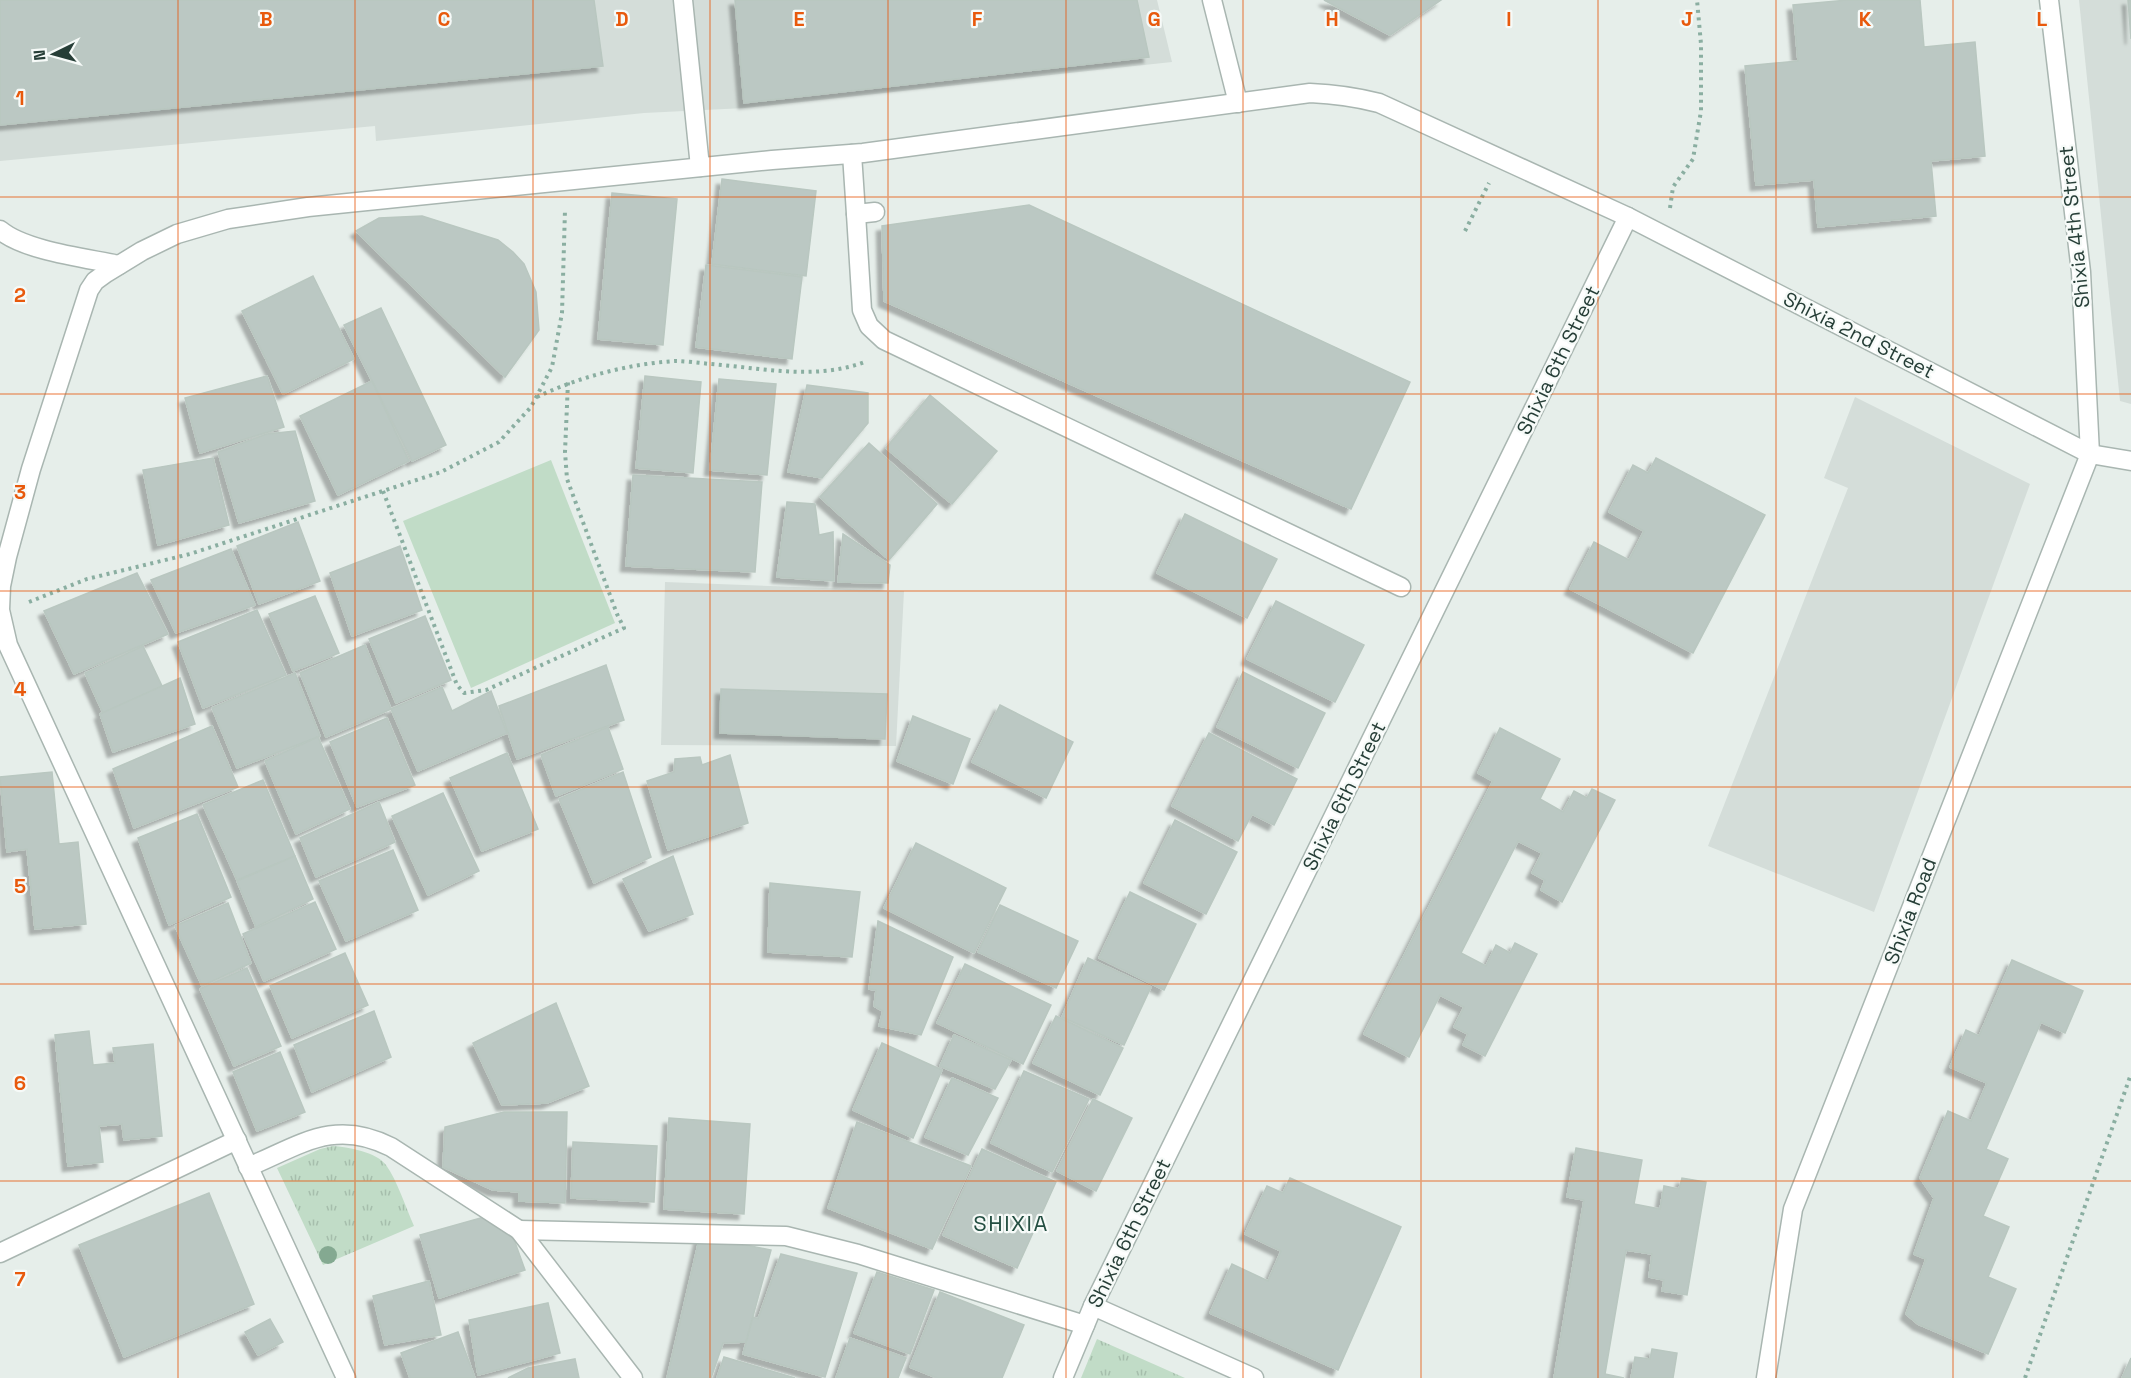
<svg xmlns="http://www.w3.org/2000/svg" width="2131" height="1378" viewBox="0 0 2131 1378" font-family="'Space Grotesk',sans-serif">
  <defs>
    <pattern id="grass-tufts" width="24" height="20" patternUnits="userSpaceOnUse" patternTransform="scale(1.5)"><rect width="24" height="20" fill="#c1dcc7"/><path d="M3 7l-1-3M5 7V3M7 7l1-3M15 17l-1-3M17 17v-4M19 17l1-3" fill="none" stroke="#a6beac"/></pattern>
    <filter id="shadow"><feDropShadow dx="-5.5" dy="5.5" stdDeviation="1.5" flood-color="#0004"/></filter>
  </defs>
  <rect width="100%" height="100%" fill="#e6eeea"/>
  <g fill="#d4ddd9">
    <polygon points="0,0 1157,0 1172,62 745,108 644,113 376,141 375,126 0,161"/>
    <polygon points="2079,0 2131,0 2131,404 2120,401"/>
    <polygon points="1855,397 2030,484 1874,912 1708,846 1848,488 1824,478"/>
    <polygon points="665,582 904,591 896,746 661,745"/>
  </g>
  <g fill="url(#grass-tufts)">
    <path d="M333,1146C347,1147 377,1152 386,1165C397,1180 406,1208 414,1226L323,1265L277,1168L320,1149Z"/>
    <polygon points="1097,1339 1185,1378 1081,1378"/>
  </g>
  <polygon fill="#c1dcc7" points="551,460 615,623 471,688 403,521"/>
  <g fill="#bbc8c3" stroke="#b9c7c0" stroke-width="1.5" filter="url(#shadow)">
    <polygon points="0,0 82,0 89,72 0,82"/>
    <polygon points="0,0 594,0 603,66 0,125"/>
    <polygon points="735,0 1137,0 1149,57 744,103"/>
    <polygon points="1324,0 1441,0 1390,35"/>
    <polygon points="1848,0 1920,0 1924,47 1975,42 1985,156 1931,161 1936,216 1818,227 1814,180 1756,185 1745,66 1798,61 1793,5"/>
    <polygon points="2128,0 2131,0 2131,39"/>
    <polygon points="722,179 816,191 806,276 712,264"/>
    <polygon points="612,193 677,199 663,345 598,339"/>
    <polygon points="1029,205 1410,382 1351,509 884,301 882,226"/>
    <polygon points="422,216 498,240 513,252 524,264 536,292 539,330 505,377 356,231 379,218"/>
    <polygon points="706,265 802,277 792,359 696,347"/>
    <polygon points="313,276 354,359 283,394 242,311"/>
    <polygon points="381,308 446,445 412,461 344,325"/>
    <polygon points="267,376 284,427 200,453 185,398"/>
    <polygon points="645,376 701,382 693,473 636,468"/>
    <polygon points="719,379 776,384 767,475 710,470"/>
    <polygon points="372,381 409,461 338,495 300,416"/>
    <polygon points="807,385 868,393 868,423 822,478 788,472"/>
    <polygon points="930,395 997,451 952,504 886,448"/>
    <polygon points="295,431 315,501 239,523 218,452 267,434"/>
    <polygon points="869,443 937,504 889,560 820,497"/>
    <polygon points="213,458 229,525 158,545 143,470"/>
    <polygon points="1656,458 1765,515 1693,653 1570,589 1594,542 1629,560 1644,531 1609,512 1633,465 1648,473"/>
    <polygon points="633,475 762,482 755,572 626,566"/>
    <polygon points="787,502 815,504 819,535 833,532 834,581 777,577"/>
    <polygon points="1185,514 1277,559 1247,618 1157,573"/>
    <polygon points="298,522 320,581 259,604 237,546"/>
    <polygon points="843,534 890,565 888,583 838,582"/>
    <polygon points="400,546 422,610 352,636 330,573"/>
    <polygon points="231,549 255,605 176,633 151,580"/>
    <polygon points="137,573 168,634 74,674 44,611"/>
    <polygon points="315,596 339,653 293,671 269,614"/>
    <polygon points="1276,601 1364,645 1335,702 1247,659"/>
    <polygon points="257,610 286,675 203,708 178,642"/>
    <polygon points="425,616 451,680 396,703 369,639"/>
    <polygon points="365,645 391,709 326,737 300,673"/>
    <polygon points="143,646 162,686 103,713 85,673"/>
    <polygon points="606,665 624,720 517,759 499,706"/>
    <polygon points="1243,672 1325,713 1298,768 1217,727"/>
    <polygon points="295,673 320,736 237,768 212,708"/>
    <polygon points="180,678 195,724 113,752 100,714"/>
    <polygon points="442,687 452,711 491,691 507,733 418,771 391,709"/>
    <polygon points="721,689 887,694 885,739 720,733"/>
    <polygon points="1000,705 1073,742 1046,798 972,762"/>
    <polygon points="913,716 970,739 953,784 897,761"/>
    <polygon points="387,718 415,785 357,807 330,742"/>
    <polygon points="212,726 238,787 134,828 113,769"/>
    <polygon points="608,727 623,769 556,796 541,755"/>
    <polygon points="1500,728 1560,759 1540,799 1563,812 1574,791 1587,798 1592,789 1615,800 1562,902 1541,890 1545,880 1532,873 1542,853 1518,841 1461,953 1486,966 1496,945 1510,953 1515,943 1537,954 1485,1056 1463,1045 1468,1034 1454,1027 1464,1007 1440,995 1409,1057 1364,1034 1493,781 1478,773"/>
    <polygon points="1209,733 1297,779 1274,825 1252,814 1238,841 1172,806"/>
    <polygon points="318,737 350,809 296,834 265,761"/>
    <polygon points="507,753 538,829 482,851 450,778"/>
    <polygon points="730,755 748,823 668,850 647,781 674,772 675,759 700,757 702,765"/>
    <polygon points="52,772 59,844 78,842 86,924 35,929 27,849 7,852 0,777"/>
    <polygon points="623,772 651,857 594,883 559,799"/>
    <polygon points="263,780 295,856 237,880 203,805"/>
    <polygon points="443,793 479,871 428,895 392,816"/>
    <polygon points="379,802 395,842 316,877 300,838"/>
    <polygon points="197,814 231,897 169,925 138,838"/>
    <polygon points="1175,820 1237,852 1206,914 1144,883"/>
    <polygon points="916,843 1006,888 974,953 884,908"/>
    <polygon points="393,850 418,910 346,941 319,881"/>
    <polygon points="295,856 313,899 256,927 237,881"/>
    <polygon points="673,856 693,914 649,931 623,879"/>
    <polygon points="770,883 860,892 852,957 768,952"/>
    <polygon points="1130,892 1196,924 1164,990 1099,958"/>
    <polygon points="315,902 336,949 264,981 243,934"/>
    <polygon points="228,903 251,963 202,986 175,926"/>
    <polygon points="1000,905 1078,941 1056,988 978,952"/>
    <polygon points="878,921 953,957 921,1035 879,1026 883,1011 874,1006 876,990 869,989"/>
    <polygon points="345,953 368,1005 292,1038 270,986"/>
    <polygon points="1088,958 1151,987 1124,1045 1062,1017"/>
    <polygon points="2012,960 2083,991 2065,1033 2041,1022 1986,1149 2008,1159 1983,1216 2009,1227 1988,1277 2016,1289 1988,1354 1918,1324 1906,1314 1926,1259 1914,1254 1934,1198 1920,1178 1948,1111 1971,1121 1987,1083 1950,1067 1966,1030 1979,1036"/>
    <polygon points="965,964 1051,1005 1023,1064 937,1023"/>
    <polygon points="247,968 281,1046 234,1066 200,989"/>
    <polygon points="556,1003 589,1086 547,1103 502,1105 473,1043"/>
    <polygon points="374,1011 391,1057 312,1092 294,1045"/>
    <polygon points="1056,1016 1123,1048 1100,1095 1033,1063"/>
    <polygon points="89,1031 93,1065 115,1063 113,1048 153,1044 162,1136 124,1140 122,1124 99,1126 103,1162 68,1166 55,1035"/>
    <polygon points="954,1035 1011,1060 995,1089 940,1066"/>
    <polygon points="882,1043 942,1070 913,1138 853,1110"/>
    <polygon points="280,1052 305,1112 257,1131 233,1072"/>
    <polygon points="1024,1071 1089,1099 1052,1172 991,1143"/>
    <polygon points="952,1078 998,1098 968,1155 925,1137"/>
    <polygon points="1093,1099 1132,1118 1096,1191 1057,1171"/>
    <polygon points="504,1112 567,1112 565,1203 519,1201 519,1192 493,1190 443,1167 445,1127"/>
    <polygon points="669,1118 750,1124 744,1214 664,1209"/>
    <polygon points="857,1122 971,1166 932,1249 828,1208"/>
    <polygon points="573,1142 657,1146 654,1202 571,1198"/>
    <polygon points="1576,1148 1642,1160 1634,1204 1660,1209 1664,1186 1679,1189 1682,1178 1706,1182 1687,1295 1662,1291 1664,1280 1649,1277 1652,1254 1626,1250 1605,1374 1624,1378 1554,1378 1584,1200 1567,1197"/>
    <polygon points="982,1149 1056,1182 1017,1268 943,1235"/>
    <polygon points="1290,1178 1401,1227 1338,1370 1210,1313 1232,1264 1268,1281 1281,1251 1245,1234 1267,1186 1283,1193"/>
    <polygon points="209,1193 254,1304 124,1357 79,1245"/>
    <polygon points="484,1217 512,1234 525,1270 439,1298 420,1235"/>
    <polygon points="700,1236 771,1250 746,1342 723,1343 711,1378 667,1378"/>
    <polygon points="781,1254 857,1273 825,1377 743,1354 753,1317 758,1319"/>
    <polygon points="877,1272 934,1290 910,1354 854,1333"/>
    <polygon points="429,1281 441,1335 385,1345 373,1296"/>
    <polygon points="940,1292 1024,1325 1002,1378 937,1378 910,1367"/>
    <polygon points="548,1303 560,1353 478,1375 469,1320"/>
    <polygon points="270,1319 283,1342 258,1355 245,1332"/>
    <polygon points="458,1332 475,1378 410,1378 401,1353"/>
    <polygon points="850,1338 906,1358 898,1378 836,1378"/>
    <polygon points="1652,1349 1677,1353 1673,1378 1631,1378 1635,1357 1650,1359"/>
    <polygon points="724,1357 795,1378 717,1378"/>
    <polygon points="2131,1358 2131,1378 2122,1378"/>
    <polygon points="575,1359 579,1378 508,1378 528,1368"/>
  </g>
  <g fill="none" stroke-linecap="round" stroke-linejoin="round">
    <g stroke="#a9b6b1" stroke-width="21">
      <g id="service">
        <polyline points="852,154 856,214 875,212"/>
        <path d="M0,230C25,251 86,258 119,265"/>
      </g>
    </g>
    <g stroke="#a9b6b1" stroke-width="21">
      <polyline id="pedestrian" points="856,214 862,310 869,326 884,340 1401,587"/>
    </g>
    <g stroke="#a9b6b1" stroke-width="21">
      <g id="minor">
        <polyline points="683,0 700,167"/>
        <polyline points="1212,0 1238,103"/>
        <polyline points="2049,0 2081,272 2090,454"/>
        <path d="M248,1167C301,1145 334,1118 391,1147L519,1230L633,1378"/>
        <polyline points="519,1230 786,1236 858,1254 1085,1325"/>
        <polyline points="0,1253 237,1140"/>
        <polyline points="1093,1306 1254,1378"/>
        <path d="M346,1378L8,645L0,610L1,586L7,557L31,469L89,290L95,281L106,273L142,251L177,234L228,219L308,207L772,160L863,153L1310,93C1334,94 1356,97 1379,103L1628,217L2090,454L2131,461"/>
        <polyline points="1063,1378 1093,1306 1628,217"/>
      </g>
    </g>
    <g stroke="#a9b6b1" stroke-width="21">
      <polyline id="tertiary" points="1766,1378 1793,1209 2090,454"/>
    </g>
    <g stroke="#8aaea1" stroke-width="4" stroke-dasharray="3 4.5" stroke-linecap="butt">
      <polyline points="1670,208 1673,187 1693,159 1701,111 1701,44 1697,0"/>
      <polyline points="1465,231 1489,183"/>
      <path d="M537,397C579,377 628,364 675,361C686,361 699,363 711,364C762,368 818,381 867,361"/>
      <polyline points="383,491 457,685 464,693 486,690 624,628 617,614 567,479 565,452 568,382"/>
      <polyline points="29,602 87,579 190,554 441,472 499,442 531,407 552,367 562,313 565,210"/>
      <polyline points="2025,1378 2131,1074"/>
    </g>
    <use href="#service" stroke="#fff" stroke-width="18"/>
    <use href="#pedestrian" stroke="#fff" stroke-width="18"/>
    <use href="#minor" stroke="#fff" stroke-width="18"/>
    <use href="#tertiary" stroke="#fff" stroke-width="18"/>
  </g>
  <circle fill="#84a991" cx="328" cy="1255" r="9"/>
  <path fill="none" stroke="#e8590c" stroke-width="1.5" stroke-opacity="0.55" d="M178,0V1378M355,0V1378M533,0V1378M710,0V1378M888,0V1378M1066,0V1378M1243,0V1378M1421,0V1378M1598,0V1378M1776,0V1378M1953,0V1378M0,197H2131M0,394H2131M0,591H2131M0,787H2131M0,984H2131M0,1181H2131"/>
  <g text-anchor="middle" dominant-baseline="central" stroke-width="4.5" stroke-linejoin="round" paint-order="stroke">
    <g font-size="20" fill="#263e37" stroke="#f6faf8">
      <text transform="translate(2074 227) rotate(-96)">Shixia 4th Street</text>
      <text transform="translate(1859 335) rotate(27)">Shixia 2nd Street</text>
      <text transform="translate(1558 360) rotate(-64)">Shixia 6th Street</text>
      <text transform="translate(1344 796) rotate(-64)">Shixia 6th Street</text>
      <text transform="translate(1910 911) rotate(-69)">Shixia Road</text>
      <text transform="translate(1129 1233) rotate(-64)">Shixia 6th Street</text>
    </g>
    <g font-size="22" letter-spacing="1.5" fill="#244f42" stroke="#f6faf8">
      <text x="1011" y="1223">SHIXIA</text>
    </g>
  </g>
  <g font-size="20" text-anchor="middle" font-weight="bold" fill="#e8590c" stroke="#f6faf8" stroke-width="4.5" stroke-linejoin="round" paint-order="stroke">
    <text x="266" y="26">B</text>
    <text x="444" y="26">C</text>
    <text x="622" y="26">D</text>
    <text x="799" y="26">E</text>
    <text x="977" y="26">F</text>
    <text x="1154" y="26">G</text>
    <text x="1332" y="26">H</text>
    <text x="1509" y="26">I</text>
    <text x="1687" y="26">J</text>
    <text x="1865" y="26">K</text>
    <text x="2042" y="26">L</text>
    <text x="20" y="105">1</text>
    <text x="20" y="302">2</text>
    <text x="20" y="499">3</text>
    <text x="20" y="696">4</text>
    <text x="20" y="893">5</text>
    <text x="20" y="1090">6</text>
    <text x="20" y="1286">7</text>
  </g>
  <g transform="translate(54 54) rotate(265)" stroke="#f6faf8" stroke-width="4.5" paint-order="stroke">
  <path d="M0-4.5L10 22L0 15L-10 22Z" fill="#263e37"/>
  <text y="-9" font-size="16" font-weight="bold" text-anchor="middle" fill="#263e37">N</text>
  </g>
</svg>
